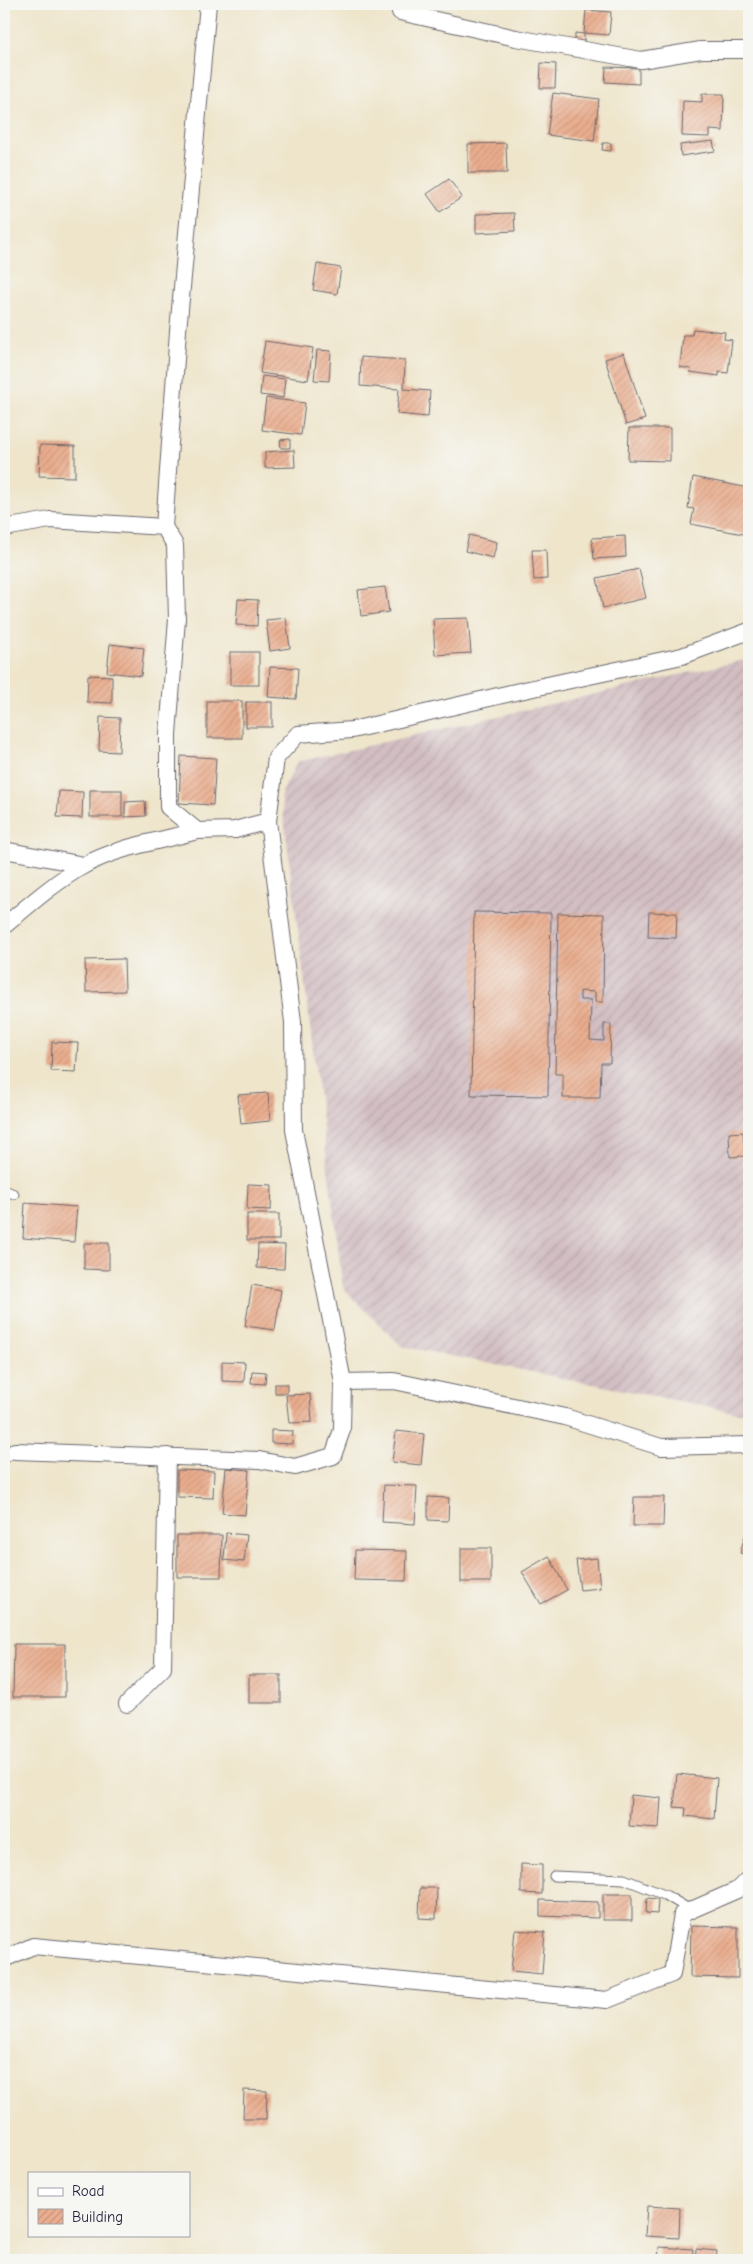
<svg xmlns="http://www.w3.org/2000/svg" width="753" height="2264" viewBox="0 0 753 2264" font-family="'Comic Neue',sans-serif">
  <defs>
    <pattern id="industrial-furrows" width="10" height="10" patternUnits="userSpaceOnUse" patternTransform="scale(1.25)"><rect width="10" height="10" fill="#d2bec2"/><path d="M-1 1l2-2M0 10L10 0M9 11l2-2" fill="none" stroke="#b4a3a8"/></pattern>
    <pattern id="building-hatch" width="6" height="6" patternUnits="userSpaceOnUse" patternTransform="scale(1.25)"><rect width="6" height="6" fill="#eaad8e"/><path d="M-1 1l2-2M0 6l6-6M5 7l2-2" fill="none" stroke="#c8957b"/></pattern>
  </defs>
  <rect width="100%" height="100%" fill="#f6f6f2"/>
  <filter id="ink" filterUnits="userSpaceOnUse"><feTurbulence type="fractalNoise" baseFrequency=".02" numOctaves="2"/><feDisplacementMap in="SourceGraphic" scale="10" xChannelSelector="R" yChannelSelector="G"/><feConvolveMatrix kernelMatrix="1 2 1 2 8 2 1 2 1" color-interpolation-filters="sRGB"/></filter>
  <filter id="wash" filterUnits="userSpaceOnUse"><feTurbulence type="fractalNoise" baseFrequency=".0096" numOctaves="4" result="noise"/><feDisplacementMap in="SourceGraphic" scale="20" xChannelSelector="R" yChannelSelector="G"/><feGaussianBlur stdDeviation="1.12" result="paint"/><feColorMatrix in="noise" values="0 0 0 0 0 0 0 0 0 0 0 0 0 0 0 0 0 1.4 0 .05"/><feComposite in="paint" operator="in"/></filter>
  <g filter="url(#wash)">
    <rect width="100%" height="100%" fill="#eee5cb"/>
    <polygon fill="url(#industrial-furrows)" points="749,659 749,1415 401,1346 343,1288 281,795 297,762"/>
    <g id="blocks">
      <g fill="url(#building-hatch)">
        <polygon points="586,10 611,12 609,35 584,33"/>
        <polygon points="575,33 584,34 584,41 575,41"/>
        <polygon points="541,63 556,64 555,88 540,88"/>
        <polygon points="606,67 639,68 639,84 605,82"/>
        <polygon points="553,93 599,99 594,141 547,135"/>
        <polygon points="702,94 724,94 723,131 710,130 710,137 682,136 683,101 702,102"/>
        <polygon points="713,141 715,151 681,156 680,145"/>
        <polygon points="506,143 507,173 468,173 468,144"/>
        <polygon points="603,143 611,143 611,151 602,150"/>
        <polygon points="449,179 462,197 440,212 427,194"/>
        <polygon points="514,213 515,231 476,233 476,214"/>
        <polygon points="317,264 341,268 337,294 313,290"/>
        <polygon points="693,329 725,332 724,339 732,340 728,373 719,372 719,376 690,372 691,369 680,367 683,335 692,335"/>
        <polygon points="265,341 313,348 308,380 260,373"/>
        <polygon points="317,350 331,351 329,381 314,380"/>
        <polygon points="624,353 645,419 626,425 605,359"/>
        <polygon points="361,357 405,360 404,389 430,391 428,417 397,414 399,389 360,386"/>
        <polygon points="262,376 285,379 283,398 260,395"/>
        <polygon points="266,398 305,403 301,435 262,430"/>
        <polygon points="629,428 670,428 670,461 628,460"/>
        <polygon points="290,439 290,448 281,448 280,440"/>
        <polygon points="40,445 75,446 75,477 39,476"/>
        <polygon points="294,450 295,467 265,468 265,452"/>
        <polygon points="693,477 749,488 748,535 691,524 694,509 688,508"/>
        <polygon points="469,535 497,542 493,558 465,551"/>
        <polygon points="625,536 626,557 594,559 592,538"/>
        <polygon points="532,550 546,550 547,579 534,580"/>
        <polygon points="639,569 646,598 603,608 597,578"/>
        <polygon points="385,587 389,612 361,616 358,590"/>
        <polygon points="238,599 258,600 257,626 236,625"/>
        <polygon points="286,618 290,648 270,651 266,620"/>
        <polygon points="468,618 471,653 435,655 433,619"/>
        <polygon points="110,644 144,648 141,676 107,672"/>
        <rect x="230" y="652" width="29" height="33"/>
        <polygon points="270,667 298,668 296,699 268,697"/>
        <polygon points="88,675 112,676 112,703 87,702"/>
        <rect x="207" y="701" width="35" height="37"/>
        <rect x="246" y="702" width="26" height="25"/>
        <polygon points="100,717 120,718 119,752 99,751"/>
        <polygon points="181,756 216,758 213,805 179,803"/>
        <rect x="90" y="790" width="32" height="27"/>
        <polygon points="59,791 83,792 82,818 57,817"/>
        <polygon points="145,801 146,816 125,817 125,802"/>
        <polygon points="474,912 551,913 548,1096 471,1095"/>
        <polygon points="649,912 677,913 676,938 648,937"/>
        <polygon points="558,913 604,914 603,1002 595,1002 595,992 580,991 580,1000 591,1000 590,1040 604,1041 604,1024 611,1024 610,1063 601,1063 600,1098 563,1098 563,1074 555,1074"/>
        <polygon points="124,959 125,991 86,992 85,960"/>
        <polygon points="52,1042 78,1043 76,1072 51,1071"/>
        <polygon points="268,1093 270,1121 241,1124 238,1095"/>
        <polygon points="743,1132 745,1156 730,1157 729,1133"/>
        <polygon points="248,1184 272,1185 271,1210 247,1209"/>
        <polygon points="25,1203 77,1207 74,1242 23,1238"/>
        <rect x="247" y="1214" width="32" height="26"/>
        <polygon points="84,1243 109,1243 109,1270 84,1269"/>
        <polygon points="258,1244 285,1245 284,1269 257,1268"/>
        <polygon points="252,1285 281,1290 275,1330 245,1326"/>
        <polygon points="222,1361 245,1362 244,1382 222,1381"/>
        <polygon points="252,1371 266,1372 265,1384 251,1383"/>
        <rect x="275" y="1384" width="12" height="9"/>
        <polygon points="310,1394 312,1422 289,1423 286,1395"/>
        <polygon points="271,1430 293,1431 292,1444 271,1443"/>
        <polygon points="396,1431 424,1434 421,1465 392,1462"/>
        <polygon points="226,1468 249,1470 245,1515 222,1513"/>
        <polygon points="177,1470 214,1471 213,1498 177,1497"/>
        <polygon points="384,1485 417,1486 415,1524 382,1522"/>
        <polygon points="428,1497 449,1498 448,1521 428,1520"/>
        <polygon points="634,1497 664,1497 663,1526 633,1526"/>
        <polygon points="748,1525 749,1525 749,1556 740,1553"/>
        <polygon points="226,1533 247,1535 244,1562 224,1560"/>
        <polygon points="177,1535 222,1535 221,1577 177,1577"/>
        <rect x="461" y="1548" width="30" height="34"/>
        <polygon points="355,1550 407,1551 406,1581 354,1580"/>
        <polygon points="549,1556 567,1590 541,1604 522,1572"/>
        <polygon points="597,1558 600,1588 580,1590 576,1560"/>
        <polygon points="14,1644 65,1644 65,1697 13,1697"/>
        <rect x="249" y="1675" width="32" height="28"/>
        <polygon points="677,1774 717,1778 714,1819 685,1816 686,1808 674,1807"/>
        <polygon points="631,1795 661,1798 659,1828 629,1826"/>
        <polygon points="521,1864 542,1865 542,1894 521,1893"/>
        <polygon points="420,1888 437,1888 436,1919 419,1918"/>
        <rect x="603" y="1894" width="29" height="26"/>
        <polygon points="647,1898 658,1899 657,1914 646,1913"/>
        <polygon points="540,1900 598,1902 598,1918 540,1916"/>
        <polygon points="691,1926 738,1927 738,1978 690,1977"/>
        <polygon points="515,1930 545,1932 542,1974 511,1971"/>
        <polygon points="244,2090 267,2091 266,2119 243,2119"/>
        <polygon points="647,2206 680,2208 679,2238 645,2236"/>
        <polygon points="659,2247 693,2249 692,2260 658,2260"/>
        <polygon points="696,2249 717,2251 716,2260 695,2260"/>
      </g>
    </g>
  </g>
  <g filter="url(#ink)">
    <use href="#blocks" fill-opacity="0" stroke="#69666d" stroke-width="1"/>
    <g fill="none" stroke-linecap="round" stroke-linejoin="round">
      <g stroke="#69666d" stroke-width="11">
        <g id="lane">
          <polyline points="4,1190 14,1194"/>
          <polyline points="4,1459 15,1451"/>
          <polyline points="554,1876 624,1879 667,1896 692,1911"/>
        </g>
      </g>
      <g stroke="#69666d" stroke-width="18">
        <g id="street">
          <polyline points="400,12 516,38 641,60 701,50 749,50"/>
          <polyline points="164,527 178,331 208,4"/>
          <polyline points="4,528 50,520 164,527 175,545 177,619 168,734 168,807 197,831 235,830 268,821 276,758 298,734 352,730 515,692 682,656 749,631"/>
          <polyline points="268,821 293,1022 294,1130 343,1382 394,1381 565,1417 661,1447 749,1445"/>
          <polyline points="4,850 84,865"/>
          <path d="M4,926C29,905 55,882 83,866C117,847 160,841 197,831"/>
          <polyline points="15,1451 259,1460 295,1467 333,1456 342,1430 343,1382"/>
          <polyline points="127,1704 163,1668 167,1456"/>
          <polyline points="4,1959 33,1946 607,2000 672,1974 682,1914 737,1890 749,1878"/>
        </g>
      </g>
      <use href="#lane" stroke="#fff" stroke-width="9"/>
      <use href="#street" stroke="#fff" stroke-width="16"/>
    </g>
  </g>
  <rect width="753" height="2264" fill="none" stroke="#f6f6f2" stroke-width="20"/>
  <rect x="28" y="2172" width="162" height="65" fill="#f6f6f2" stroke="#a1a1a9"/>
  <rect x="38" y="2188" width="25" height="8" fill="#ffffff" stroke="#a1a1a9"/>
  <text x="72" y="2196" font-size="15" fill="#22223b">Road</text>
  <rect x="38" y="2209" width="25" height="15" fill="url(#building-hatch)" stroke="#a1a1a9"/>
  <text x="72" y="2222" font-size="15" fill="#22223b">Building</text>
</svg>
